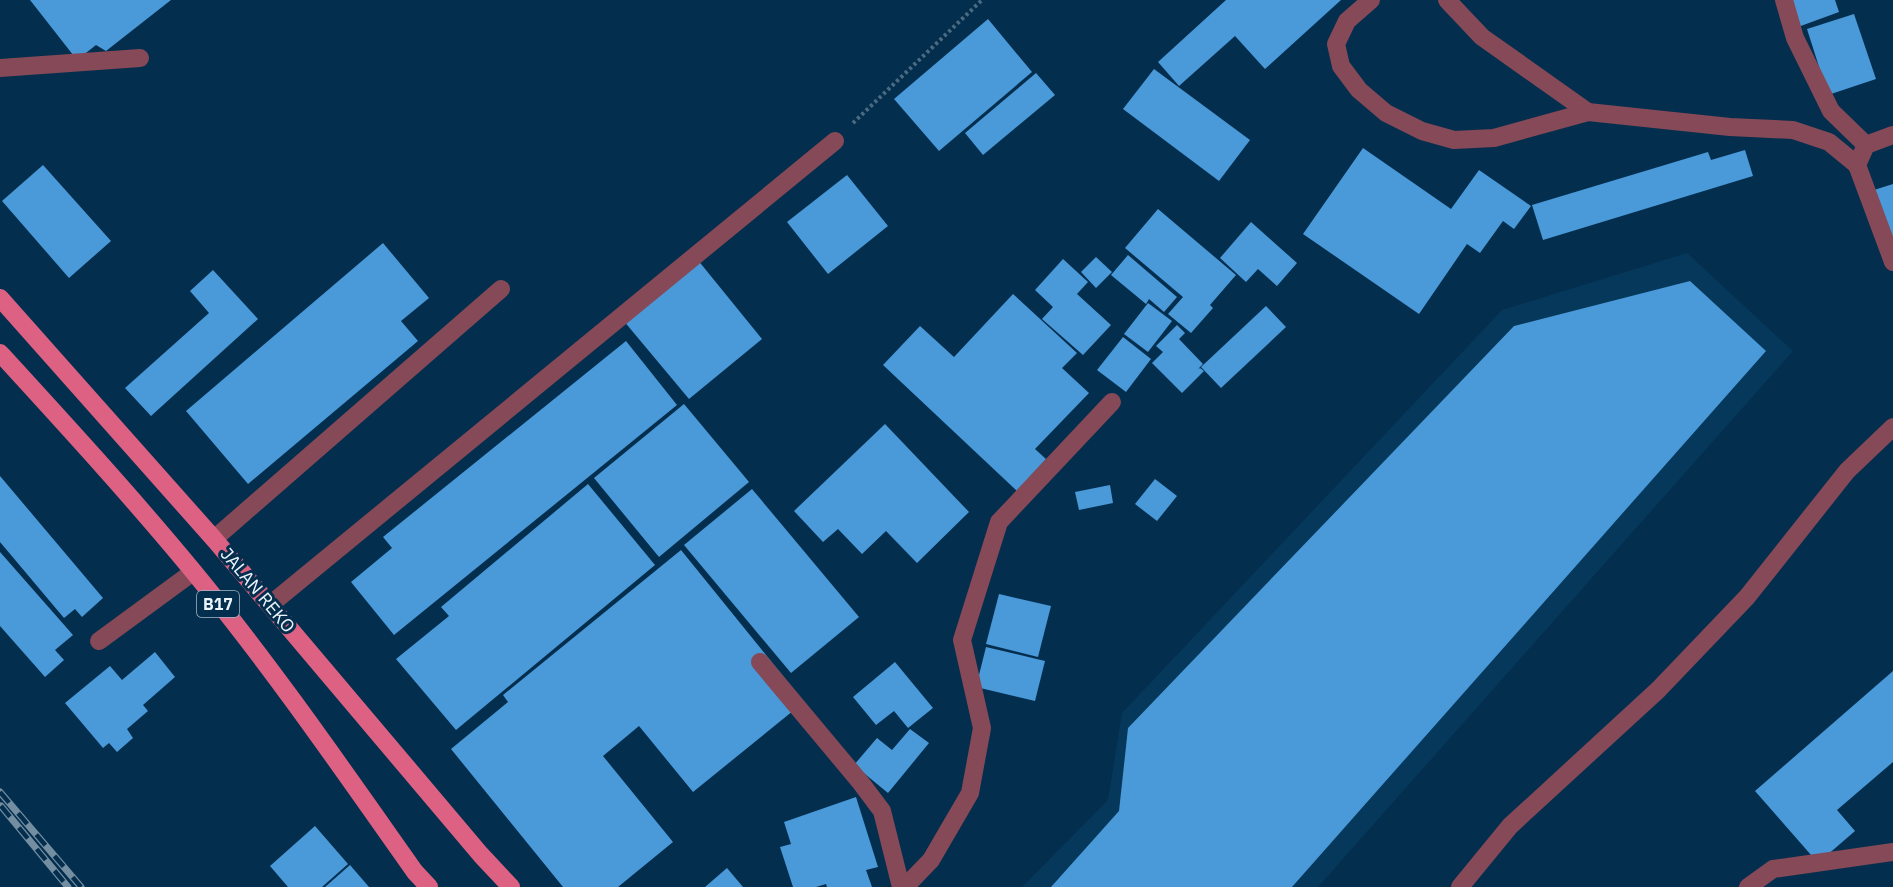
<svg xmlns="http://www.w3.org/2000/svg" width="1893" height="887" viewBox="0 0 1893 887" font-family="'IBM Plex Sans',sans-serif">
  <rect width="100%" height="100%" fill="#042e4d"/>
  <polygon fill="#05385b" points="1687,253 1793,351 1318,887 1022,887 1108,800 1122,713 1502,310"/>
  <g fill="#4a99d9">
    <polygon points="30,0 171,0 106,51 96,45 77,60"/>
    <polygon points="1226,0 1341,0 1265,69 1235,36 1179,86 1158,62"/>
    <polygon points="1788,0 1835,0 1839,12 1798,27"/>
    <polygon points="1854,14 1876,79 1828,95 1807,29"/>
    <polygon points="988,19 1032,72 939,151 894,99"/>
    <polygon points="1154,69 1250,140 1219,181 1123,109"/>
    <polygon points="1036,73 1055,95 983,155 965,133"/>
    <polygon points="1363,148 1451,209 1479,170 1531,206 1514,229 1503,221 1480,253 1467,244 1419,314 1303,234"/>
    <polygon points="1745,150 1753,176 1543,240 1532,205 1708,152 1711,160"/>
    <polygon points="43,165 111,241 69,278 2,201"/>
    <polygon points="847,175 888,226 828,274 787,222"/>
    <polygon points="1893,184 1893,246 1874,190"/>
    <polygon points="1158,209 1236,275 1210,305 1213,308 1191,333 1168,314 1183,297 1125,248"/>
    <polygon points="1251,222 1297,263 1277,286 1258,269 1246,282 1220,258"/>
    <polygon points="383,243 429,298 401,321 418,341 248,484 186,411"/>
    <polygon points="1128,255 1177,297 1164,312 1149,299 1146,304 1111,275"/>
    <polygon points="1096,257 1112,272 1096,288 1081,272"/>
    <polygon points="697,259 762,339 689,399 623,320"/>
    <polygon points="1063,259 1088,282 1077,294 1111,325 1083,355 1042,319 1053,307 1035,290"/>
    <polygon points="213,270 258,319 151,416 125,388 209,313 190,291"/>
    <polygon points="1690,281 1766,351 1292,887 1051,887 1119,811 1128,728 1514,326"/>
    <polygon points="1013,294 1077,353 1062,368 1089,393 1035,449 1046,459 1017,491 883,365 920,326 954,357"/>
    <polygon points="1148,303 1172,321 1148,352 1124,334"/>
    <polygon points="1266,306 1286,327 1221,388 1201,367"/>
    <polygon points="1177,325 1185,333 1179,339 1203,364 1198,369 1200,368 1204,371 1182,393 1152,363 1163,352 1156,346"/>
    <polygon points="1123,337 1151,359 1126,392 1097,370"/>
    <polygon points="626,341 677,405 394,635 351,582 392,548 383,537"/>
    <polygon points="684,404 749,482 659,557 594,478"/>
    <polygon points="885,424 969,512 917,563 886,531 862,554 838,529 823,542 794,511"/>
    <polygon points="0,476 103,598 82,617 75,609 64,618 0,542"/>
    <polygon points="1155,479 1177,496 1157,521 1135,504"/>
    <polygon points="588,484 655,565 456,730 396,659 449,616 441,607"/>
    <polygon points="1110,485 1113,503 1079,510 1075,492"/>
    <polygon points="752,489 859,617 791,673 684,545"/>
    <polygon points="681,550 804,702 693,792 639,726 603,756 673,842 618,887 563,887 451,749 508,702 503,695"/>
    <polygon points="0,552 73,635 55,650 64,660 45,677 0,626"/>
    <polygon points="999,594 1051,606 1038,657 986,644"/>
    <polygon points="986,647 1045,661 1035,701 976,687"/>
    <polygon points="155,652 175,677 143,705 148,711 127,729 133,738 117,752 109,743 103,748 65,703 110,666 122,680"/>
    <polygon points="895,662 933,708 908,728 894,711 876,725 853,697"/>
    <polygon points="1893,671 1893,762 1837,810 1855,831 1818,863 1755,791"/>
    <polygon points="910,729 929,743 888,793 854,765 877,738 892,750"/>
    <polygon points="856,797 878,867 866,870 872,887 827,887 826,884 816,887 793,887 780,847 791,844 784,822"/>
    <polygon points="315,826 348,864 322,887 288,887 270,866"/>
    <polygon points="350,865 369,887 325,887"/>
    <polygon points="727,868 743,887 705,887"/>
  </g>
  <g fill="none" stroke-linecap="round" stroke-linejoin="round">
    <polyline stroke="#4b6b83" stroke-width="4" stroke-dasharray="3 3" stroke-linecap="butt" points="853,123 982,0"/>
    <g stroke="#854957" stroke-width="18">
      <polyline points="1371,0 1347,21 1336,44 1341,66 1359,90 1386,113 1422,131 1454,140 1494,138 1588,112 1730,127 1793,130 1829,142 1857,165 1866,145 1893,135"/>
      <polyline points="1447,0 1482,37 1588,112"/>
      <polyline points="0,68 140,58"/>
      <polyline points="214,539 501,289"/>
      <polyline points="99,641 193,572"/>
      <polyline points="760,662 861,783 882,811 901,887"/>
      <polyline points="1460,887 1510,826 1658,690 1747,597 1847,471 1893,427"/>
    </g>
    <g stroke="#854957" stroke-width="18">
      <polyline points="1784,0 1795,38 1831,111 1866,145"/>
      <polyline points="1857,165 1893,262"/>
      <polyline points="271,604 835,141"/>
      <polyline points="905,887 931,860 970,793 982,728 962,640 999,522 1112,402"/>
      <polyline points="1748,887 1773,869 1893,852"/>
    </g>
    <g stroke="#dc6182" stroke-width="18">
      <polyline points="0,298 214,539 481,855 511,887"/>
      <path d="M0,353C65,424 131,496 193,571C272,667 343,770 415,872L429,887"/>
    </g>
    <g stroke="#738da1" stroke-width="7">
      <g id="rail">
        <polyline points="0,792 81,887"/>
        <polyline points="1,806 68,887"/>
      </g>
    </g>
    <use href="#rail" stroke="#042e4d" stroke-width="4.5" stroke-dasharray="14" stroke-linecap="butt"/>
  </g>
  <g text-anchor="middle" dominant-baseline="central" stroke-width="6" stroke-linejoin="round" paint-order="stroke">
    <rect fill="#042e4d" stroke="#a6b9c8" stroke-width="1.5" x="197" y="591" width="42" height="26" rx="4.5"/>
    <g font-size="16" font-weight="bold" fill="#ecf4fc">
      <text x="218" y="604">B17</text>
    </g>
    <g font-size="18" fill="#ecf4fc" stroke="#042e4d">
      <text transform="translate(258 590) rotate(50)">JALAN REKO</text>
    </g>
  </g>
</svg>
